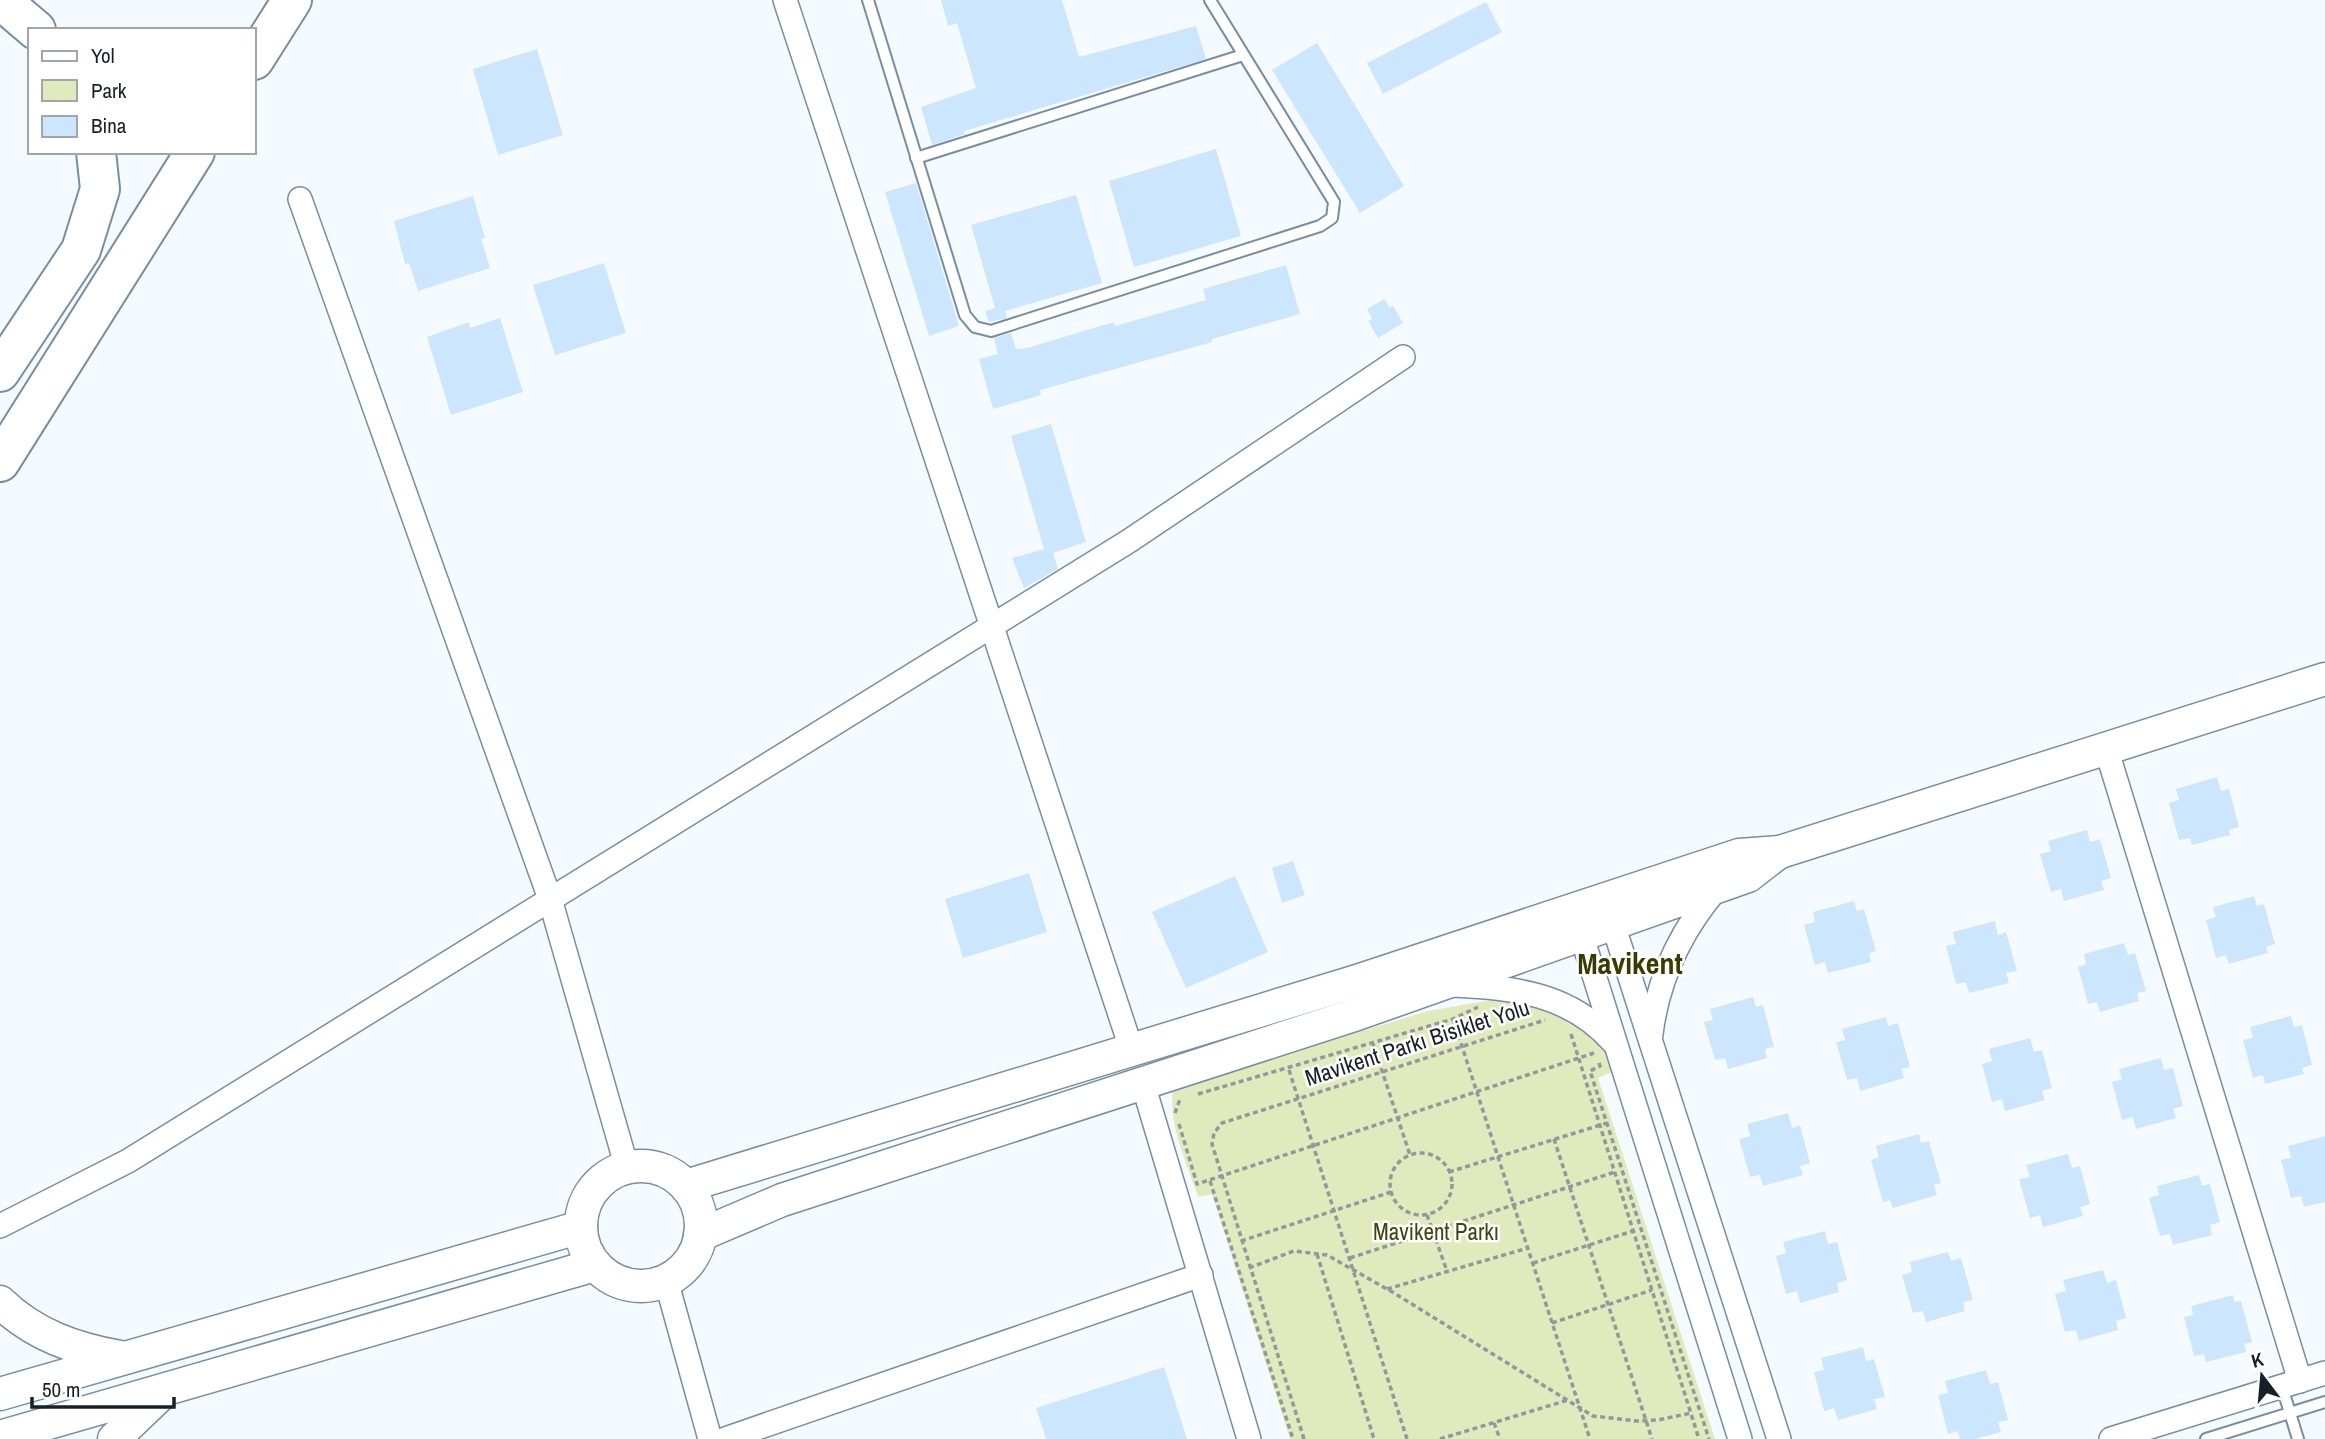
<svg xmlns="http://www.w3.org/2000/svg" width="2325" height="1439" viewBox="0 0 2325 1439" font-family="'Archivo Narrow',sans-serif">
  <rect width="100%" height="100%" fill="#f5faff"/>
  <path fill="#e1eabc" d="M1515,996L1567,1007L1600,1039L1614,1071L1598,1078L1715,1439H1290L1212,1194L1198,1197C1187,1163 1168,1125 1173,1089L1428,1011Z"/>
  <g fill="#cce6fd">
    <polygon points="941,0 1062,0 1079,57 1196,26 1206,59 964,131 965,134 932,145 921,107 976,88 957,23 948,26"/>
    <polygon points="1486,2 1502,32 1383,94 1367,63"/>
    <polygon points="1317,43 1404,186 1360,213 1272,70"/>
    <polygon points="537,49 563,135 498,155 473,69"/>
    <polygon points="1216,149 1241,236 1134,267 1109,181"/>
    <polygon points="916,183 959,326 929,336 885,192"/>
    <polygon points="1076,195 1102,283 1005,311 1007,318 989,322 985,311 995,308 971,225"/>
    <polygon points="473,196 485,238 481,239 490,268 418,291 409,263 405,264 394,221"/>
    <polygon points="604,263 626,333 555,355 533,285"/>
    <polygon points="1286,265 1300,314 1212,339 1212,342 1040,390 1041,395 993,409 979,359 998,354 994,338 1011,333 1016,349 1027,348 1114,322 1115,326 1206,300 1203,289"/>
    <polygon points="1384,299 1390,308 1393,306 1403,323 1378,338 1368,321 1372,319 1367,309"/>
    <polygon points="500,318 523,392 451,415 427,337 469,322 470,328"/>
    <polygon points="1051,424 1086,542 1053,553 1058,569 1024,588 1012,558 1044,549 1011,436"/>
    <polygon points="2217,777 2221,791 2229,789 2239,827 2229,830 2230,835 2192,845 2190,838 2179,840 2169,803 2179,800 2176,789"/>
    <polygon points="2087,830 2090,842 2100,839 2111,878 2101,881 2104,890 2064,901 2061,889 2051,892 2040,854 2051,851 2048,841"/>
    <polygon points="1293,861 1305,895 1282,903 1272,868"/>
    <polygon points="1029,873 1047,932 963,958 945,899"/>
    <polygon points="1235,876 1268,952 1186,988 1152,912"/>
    <polygon points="2254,896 2257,906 2264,904 2275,944 2266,947 2268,953 2229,964 2226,955 2216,958 2206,920 2216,917 2213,907"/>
    <polygon points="1854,901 1857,911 1864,909 1876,951 1869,953 1871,962 1828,973 1825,962 1815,965 1804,925 1815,922 1813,912"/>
    <polygon points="1995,921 1998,935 2006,932 2017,971 2006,973 2009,983 1969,993 1966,982 1956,984 1946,946 1956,944 1953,932"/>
    <polygon points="2124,943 2128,955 2135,953 2146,991 2137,993 2139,1001 2100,1012 2097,1002 2088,1004 2078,967 2086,964 2084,954"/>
    <polygon points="1753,997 1756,1007 1763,1005 1774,1047 1765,1049 1767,1058 1728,1069 1725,1058 1715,1060 1704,1022 1713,1020 1710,1009"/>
    <polygon points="2291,1016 2294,1027 2302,1025 2312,1065 2302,1068 2304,1074 2265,1084 2263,1075 2253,1078 2243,1040 2253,1038 2250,1027"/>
    <polygon points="1886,1017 1888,1026 1898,1023 1910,1067 1901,1069 1904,1078 1860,1091 1857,1078 1847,1080 1836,1042 1845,1040 1842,1029"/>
    <polygon points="2030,1038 2034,1052 2042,1050 2052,1088 2042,1091 2045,1100 2005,1111 2002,1099 1992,1102 1982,1064 1992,1061 1989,1049"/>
    <polygon points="2161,1058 2164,1070 2173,1068 2183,1106 2173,1109 2176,1118 2136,1129 2133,1117 2122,1120 2112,1082 2122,1079 2119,1069"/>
    <polygon points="1788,1113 1792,1128 1800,1125 1810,1163 1800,1166 1803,1175 1763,1186 1760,1175 1750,1177 1739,1139 1750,1136 1747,1124"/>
    <polygon points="1919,1134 1921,1143 1929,1141 1941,1183 1934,1185 1937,1195 1893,1208 1890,1200 1883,1202 1871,1160 1879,1157 1876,1146"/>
    <polygon points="2325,1136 2325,1202 2304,1207 2301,1196 2291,1198 2281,1160 2291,1158 2288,1146"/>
    <polygon points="2068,1154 2072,1168 2080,1166 2090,1204 2080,1207 2083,1216 2043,1227 2040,1215 2030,1218 2019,1179 2030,1177 2026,1165"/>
    <polygon points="2199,1175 2202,1186 2210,1184 2220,1222 2210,1225 2212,1235 2173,1245 2170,1234 2160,1236 2149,1198 2159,1195 2157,1186"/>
    <polygon points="1825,1231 1828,1244 1837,1242 1847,1280 1837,1283 1839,1292 1800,1303 1797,1291 1786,1294 1776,1256 1786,1253 1783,1242"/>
    <polygon points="1948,1252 1951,1261 1961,1258 1973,1300 1963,1302 1965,1311 1926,1322 1923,1311 1913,1313 1902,1275 1912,1272 1910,1262"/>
    <polygon points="2103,1270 2107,1283 2116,1280 2126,1318 2116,1321 2118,1330 2079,1341 2076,1330 2065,1332 2055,1294 2066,1291 2063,1280"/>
    <polygon points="2233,1295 2234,1302 2241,1301 2252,1342 2244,1344 2246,1352 2206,1362 2204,1354 2194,1356 2184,1317 2193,1315 2191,1306"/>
    <polygon points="1863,1347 1866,1361 1874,1359 1885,1397 1874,1399 1877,1409 1838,1420 1834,1408 1824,1411 1814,1372 1824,1370 1821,1358"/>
    <polygon points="1164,1367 1187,1439 1046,1439 1036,1408"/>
    <polygon points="1986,1370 1990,1384 1998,1382 2008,1420 1998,1422 2001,1432 1975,1439 1960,1439 1958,1431 1948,1434 1938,1395 1948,1393 1945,1381"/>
  </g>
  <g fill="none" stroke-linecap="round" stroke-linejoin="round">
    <g stroke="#768ea3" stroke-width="14">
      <g id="lane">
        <polyline points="868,0 965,315 975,327 991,331 1320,226 1332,218 1334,202 1210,0"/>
        <polyline points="916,158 1243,55"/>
        <polyline points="2282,1387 2298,1439"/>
        <polyline points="2206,1439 2325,1402"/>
      </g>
    </g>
    <g stroke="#768ea3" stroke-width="26">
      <g id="street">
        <polyline points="785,0 1132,1051"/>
        <polyline points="300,199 550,899 627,1168"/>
        <polyline points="2106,748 2300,1381"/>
        <polyline points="1608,909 1779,1439"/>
        <polyline points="1577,921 1740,1439"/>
        <path d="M1453,985C1515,988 1569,993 1613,1042"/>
        <path d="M1651,1034C1658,977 1681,930 1718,887"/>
        <polyline points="1143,1084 1249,1439"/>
        <polyline points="0,1226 128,1161 1129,541 1403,357"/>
        <polyline points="666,1280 710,1439"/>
        <polyline points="725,1439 1201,1275"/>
        <polyline points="2111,1439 2325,1373"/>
      </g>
    </g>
    <g stroke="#768ea3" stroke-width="35">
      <g id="secondary">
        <circle cx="641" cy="1226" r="60"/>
        <polyline points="686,1186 1357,981 1739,855 1780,852 2325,679"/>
        <polyline points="700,1235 782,1200 1357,1014 1748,876 1779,852"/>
        <path d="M0,1302C34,1335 75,1349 120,1357"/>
        <polyline points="0,1394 581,1227"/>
        <polyline points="0,1437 595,1265"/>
        <polyline points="114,1439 161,1394"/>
      </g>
    </g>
    <g stroke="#768ea3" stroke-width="42">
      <g id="highway">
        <polyline points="0,4 9,7 36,30"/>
        <polyline points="254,60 292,0"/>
        <polyline points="0,372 81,250 100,189 96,152"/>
        <polyline points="0,462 195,152"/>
      </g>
    </g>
    <g stroke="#91989e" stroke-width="3.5" stroke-dasharray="5 3.5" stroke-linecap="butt">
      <polyline points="1453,1019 1590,1439"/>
      <polyline points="1571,1034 1699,1439"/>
      <polyline points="1373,1044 1410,1155"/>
      <polyline points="1599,1063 1600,1066 1590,1071 1709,1439"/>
      <polyline points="1289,1070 1407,1439"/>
      <polyline points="1198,1094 1453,1019 1478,1007"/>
      <polyline points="1175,1113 1180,1099"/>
      <polyline points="1179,1124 1197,1184 1594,1053"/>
      <polyline points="1554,1139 1652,1439"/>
      <circle cx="1421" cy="1184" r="31"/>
      <polyline points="1449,1172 1607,1123"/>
      <polyline points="1210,1181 1293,1439"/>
      <polyline points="1427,1215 1447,1271"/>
      <polyline points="1241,1241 1391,1192"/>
      <polyline points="1317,1254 1374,1439"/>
      <polyline points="1350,1258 1615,1172"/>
      <polyline points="1533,1263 1633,1231"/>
      <polyline points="1249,1268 1294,1251 1327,1255 1394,1293 1593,1416 1637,1421 1658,1420 1691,1413"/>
      <polyline points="1387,1289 1528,1248"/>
      <polyline points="1552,1323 1652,1290"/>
      <polyline points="1494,1423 1500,1439"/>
      <polyline points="1304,1439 1212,1144 1214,1133 1222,1123 1545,1020"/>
      <polyline points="1440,1439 1568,1400"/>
    </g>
    <use href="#lane" stroke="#fff" stroke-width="10"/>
    <use href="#street" stroke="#fff" stroke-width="23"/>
    <use href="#secondary" stroke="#fff" stroke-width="32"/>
    <use href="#highway" stroke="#fff" stroke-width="38"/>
  </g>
  <g text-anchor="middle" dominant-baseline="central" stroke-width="5" stroke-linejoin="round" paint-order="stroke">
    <g font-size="23" fill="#172028" stroke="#fff">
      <text transform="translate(1417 1042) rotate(-18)">Mavikent Parkı Bisiklet Yolu</text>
    </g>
    <g font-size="23" fill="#40470d" stroke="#fff">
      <text x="1436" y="1231">Mavikent Parkı</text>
    </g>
    <g font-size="30" font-weight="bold" fill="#363d00" stroke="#fff">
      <text x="1630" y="963">Mavikent</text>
    </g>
  </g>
  <rect x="28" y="28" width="228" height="126" fill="#ffffff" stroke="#a2a6a9" stroke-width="2"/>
  <rect x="42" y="51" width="35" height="10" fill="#ffffff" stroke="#a2a6a9" stroke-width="2"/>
  <text x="91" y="63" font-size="21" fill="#172028">Yol</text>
  <rect x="42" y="80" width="35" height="21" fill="#e1eabc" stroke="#a2a6a9" stroke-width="2"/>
  <text x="91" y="98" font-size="21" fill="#172028">Park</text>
  <rect x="42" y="116" width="35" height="21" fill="#cce6fd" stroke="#a2a6a9" stroke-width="2"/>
  <text x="91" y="133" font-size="21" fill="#172028">Bina</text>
  <g transform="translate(2262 1376) rotate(344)" stroke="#ffffff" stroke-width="5" paint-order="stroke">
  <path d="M0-5L12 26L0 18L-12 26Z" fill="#172028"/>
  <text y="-10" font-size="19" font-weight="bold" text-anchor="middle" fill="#172028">K</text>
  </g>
  <path d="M32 1397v10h142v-10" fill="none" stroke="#172028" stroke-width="3.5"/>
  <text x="42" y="1397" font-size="21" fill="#172028" stroke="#ffffff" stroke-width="5" paint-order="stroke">50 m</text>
</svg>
